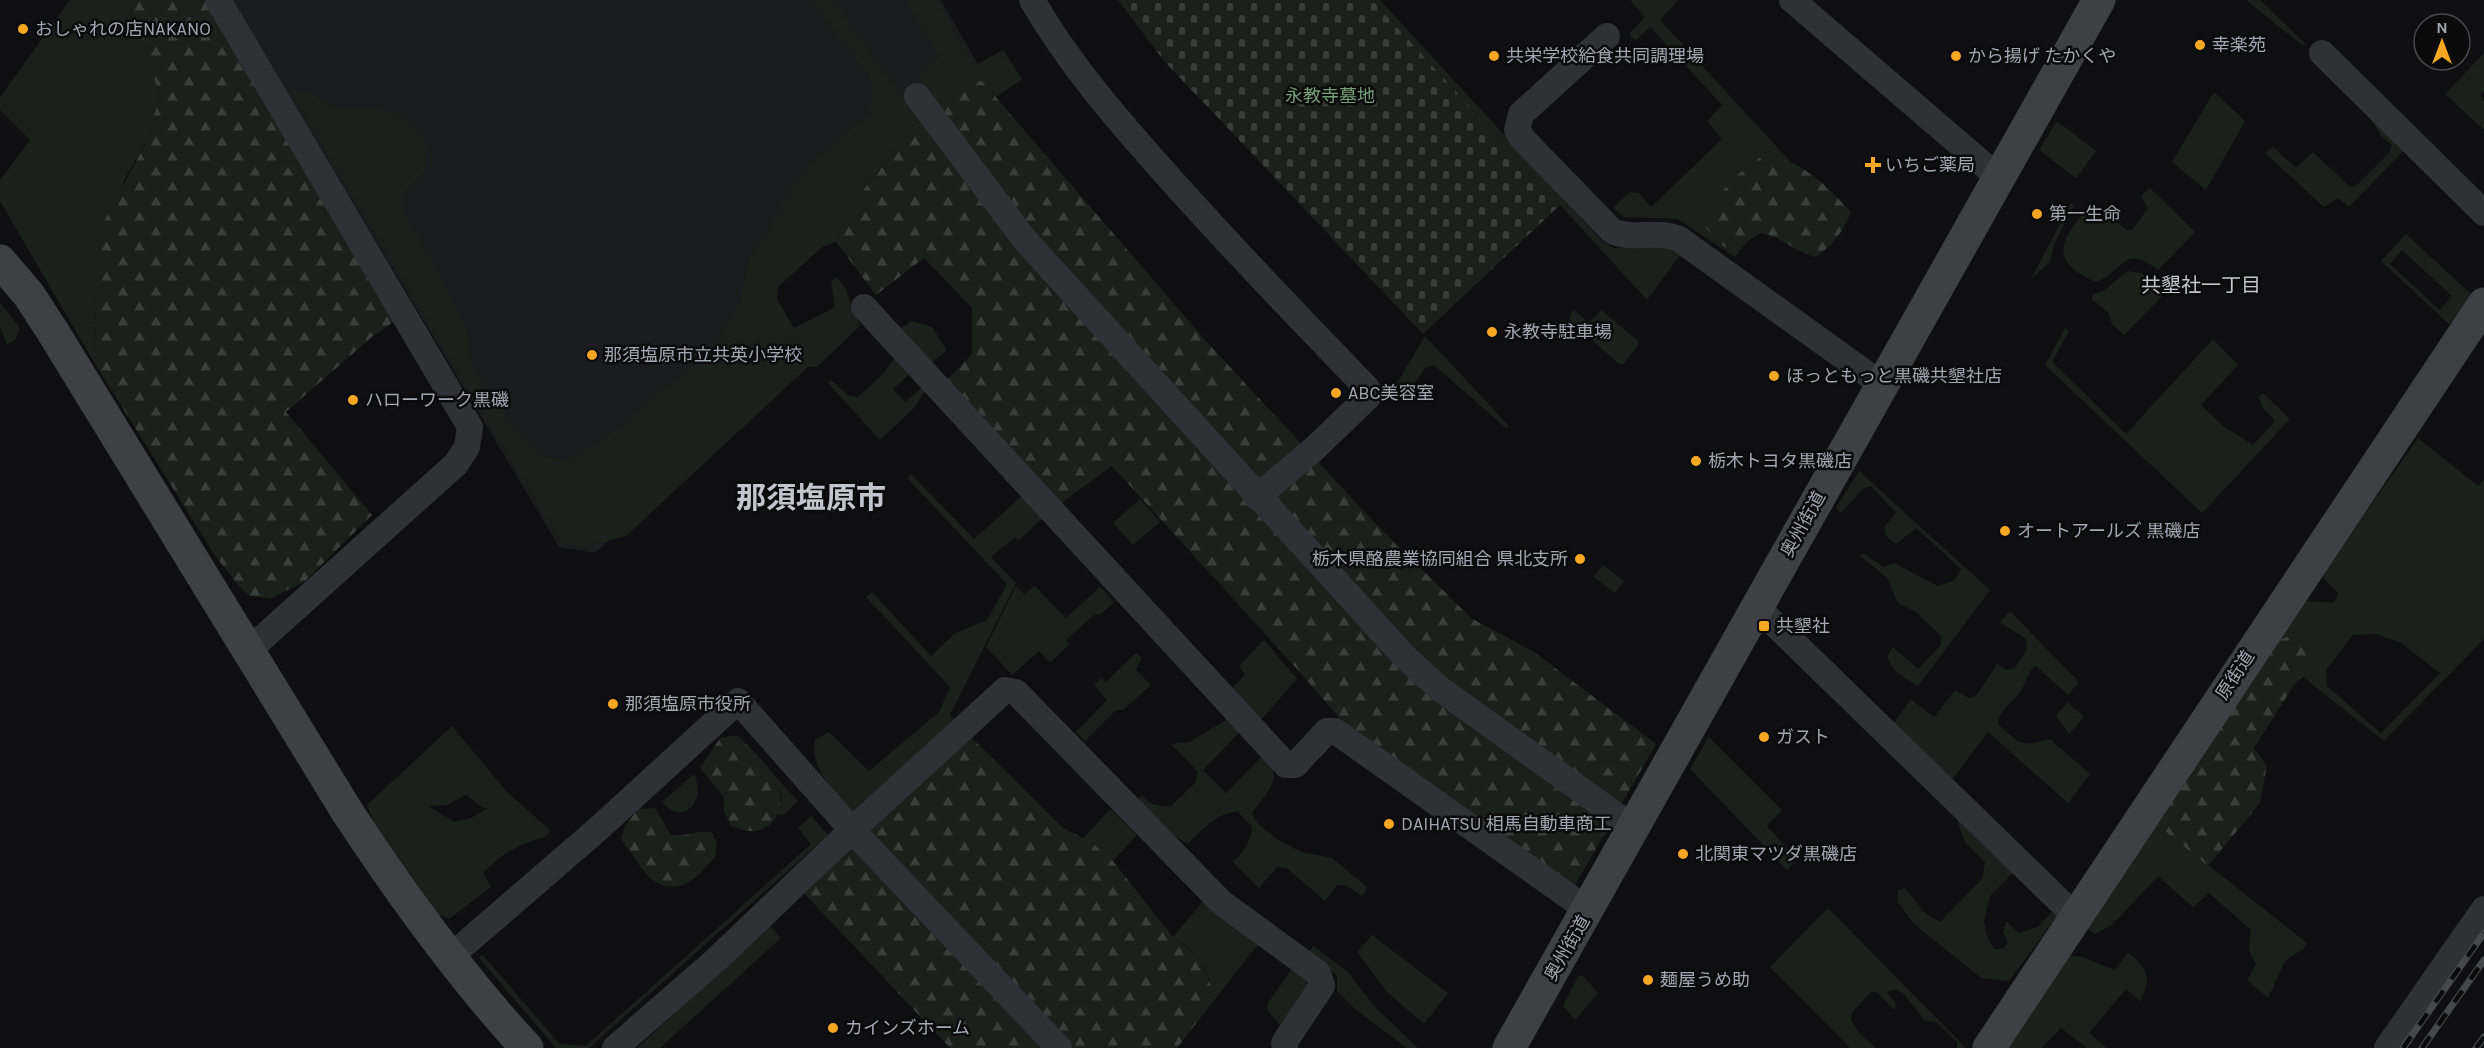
<svg xmlns="http://www.w3.org/2000/svg" width="2484" height="1048" viewBox="0 0 2484 1048" font-family="Karla,'Noto Sans JP',sans-serif">
  <defs>
    <pattern id="forest-firs" width="22" height="20" patternUnits="userSpaceOnUse" patternTransform="scale(1.5)"><rect width="22" height="20" fill="#1a211a"/><path d="M5 1l3.5 6h-7zM16 11l3.5 6h-7z" fill="#383e39"/></pattern>
    <pattern id="cemetery-stones" width="16" height="16" patternUnits="userSpaceOnUse" patternTransform="scale(1.5)"><rect width="16" height="16" fill="#1a211a"/><path d="M2 7V4a2 2 0 0 1 4 0v3zM10 15v-3a2 2 0 0 1 4 0v3z" fill="#383e39"/></pattern>
  </defs>
  <rect width="100%" height="100%" fill="#0f0f11"/>
  <polygon fill="#1b1c1e" points="232,0 941,0 983,73 764,264 715,445 595,553 559,547"/>
  <g fill="#1a211a" fill-rule="evenodd">
    <polygon points="70,0 126,0 145,45 159,96 149,137 124,180 95,283 94,362 0,201 0,180 30,140 0,110 0,97"/>
    <polygon points="810,0 833,0 911,107 923,83 918,70 940,57 905,0 937,0 974,66 1003,50 1022,79 996,97 982,81 951,86 918,121 856,199 836,242 822,247 778,287 777,299 794,328 835,307 831,282 837,277 845,288 860,326 817,367 808,367 626,536 583,547 560,543 291,92 311,93 335,107 387,110 411,121 426,142 425,172 401,195 403,211 437,268 467,331 471,367 514,426 540,455 568,461 622,426 649,398 682,376 713,347 741,299 749,258 773,223 791,187 815,158 869,114 873,92 869,76"/>
    <polygon points="1372,0 1380,0 1602,241 1614,248 1663,246 1681,254 1647,300"/>
    <polygon points="1630,0 1678,0 1660,20 1801,173 1735,257 1678,219 1624,217 1613,208 1630,192 1639,193 1651,207 1722,139 1707,121 1722,105 1650,27 1636,40 1631,37 1630,33 1645,17"/>
    <polygon points="2246,0 2260,0 2306,44 2303,46"/>
    <polygon points="2484,53 2484,91 2480,95 2484,102 2484,130 2445,94"/>
    <polygon points="2214,92 2245,121 2206,190 2172,162"/>
    <polygon points="2369,115 2405,149 2349,207 2338,198 2324,207 2265,153 2273,147 2296,168 2313,152 2350,187 2356,186 2390,152 2392,145 2381,136"/>
    <polygon points="2057,121 2096,151 2076,178 2039,150"/>
    <path d="M2150,188L2195,232L2158,270C2124,243 2125,270 2096,282C2041,258 2067,236 2091,202L2128,231L2133,229L2148,208L2141,196Z"/>
    <polygon points="2071,203 2074,206 2055,242 2050,262 2031,279"/>
    <path d="M2406,234L2471,294L2450,325L2381,261ZM2402,250L2452,296L2440,310L2390,264Z"/>
    <polygon points="2128,271 2141,273 2165,293 2124,335 2112,324 2108,312 2092,300 2092,295 2103,291"/>
    <polygon points="0,302 20,328 16,339 7,345 0,327"/>
    <polygon points="1574,310 1589,323 1601,310 1638,341 1637,347 1623,364 1619,364 1570,320 1570,315"/>
    <polygon points="911,321 932,327 947,350 931,363 900,329"/>
    <polygon points="2065,328 2069,331 2052,362 2126,434 2213,339 2238,365 2201,405 2223,426 2253,445 2275,421 2262,407 2259,397 2263,393 2290,419 2202,513 2045,365"/>
    <polygon points="1425,336 1509,426 1506,428 1434,365 1425,368 1403,400 1391,393"/>
    <path d="M896,356L926,390L914,408L880,440L828,383L831,380L849,396L858,397L884,373ZM910,374L922,388L905,402L893,389Z"/>
    <path d="M2418,438L2478,486L2484,479V639L2384,741L2270,651L2305,601L2334,603L2338,593L2321,576ZM2376,634L2401,643L2440,673L2381,733L2327,686L2326,670L2353,635Z"/>
    <path d="M1859,471L1990,590L1918,686C1905,678 1891,671 1887,656L1893,647L1918,669L1941,645V636L1916,612L1898,603L1887,578L1859,555L1864,554L1884,567L1894,563L1938,586L1955,580L1961,569L1916,528L1896,544L1886,536L1884,527L1896,513L1871,486L1864,488L1841,513L1836,508Z"/>
    <path d="M911,474L974,539L1023,495L1043,518L1018,541L1015,537L991,557L1016,583L950,715L977,743L962,742L855,815C838,795 809,769 815,740L829,732L869,771L939,712L950,687L866,597L872,592L931,656L954,634L987,620L1007,584L907,478Z"/>
    <polygon points="1140,499 1160,522 1133,545 1113,523"/>
    <polygon points="1603,565 1624,581 1615,593 1593,577"/>
    <polygon points="1016,586 1024,594 1035,586 1066,618 1100,587 1114,602 1101,614 1094,615 1066,640 1069,645 1050,663 1039,651 1012,675 986,647"/>
    <path d="M2010,611L2079,682L2068,695L2035,665C2029,673 2027,679 2023,687C2016,701 1999,708 1998,724C2020,744 2021,748 2050,739L2090,774L2068,803L1988,732L1951,781L1892,726L1911,699L1934,717L1955,690L1969,698L1976,696L1997,664L2007,670L2015,668L2027,650L2026,639L2000,622Z"/>
    <polygon points="1264,640 1297,679 1259,722 1230,690 1245,675 1239,666"/>
    <polygon points="1136,653 1142,658 1136,670 1151,685 1123,710 1116,710 1085,741 1076,732 1107,700 1094,685 1101,678 1106,682"/>
    <polygon points="2067,702 2084,717 2069,734 2056,716"/>
    <path d="M1228,719C1244,734 1284,761 1271,786C1266,796 1258,804 1252,813L1258,824L1277,839L1302,852L1332,858L1367,887L1362,896L1346,885H1337L1325,901L1287,868L1277,867L1259,888L1233,862C1243,853 1251,842 1252,827L1238,812C1217,812 1202,830 1188,844L1173,835L1137,799L1142,796L1151,804L1170,807L1195,783L1198,772L1171,744L1189,742ZM1239,733L1262,756L1226,793L1203,770Z"/>
    <path d="M452,726L508,793L550,830L547,836L521,845L502,856L483,872L491,887L449,919L438,914L373,821L367,805ZM466,795L483,808H488L471,818L455,822L428,806L447,805Z"/>
    <polygon points="1709,737 1782,810 1767,826 1797,859 1787,870 1690,769"/>
    <path d="M694,774C707,801 683,827 662,802Z"/>
    <polygon points="773,774 798,801 785,814 777,815 782,796"/>
    <polygon points="1110,809 1137,835 1113,861 1091,842 1082,840"/>
    <polygon points="1962,812 2018,868 1990,896 1984,921 1987,936 1994,949 2004,949 2008,942 2003,932 2006,921 2019,933 2038,927 2056,907 2061,911 2009,981 1981,978 1913,923 1898,902 1898,890 1905,888 1926,914 1940,922 1982,879 1985,862 1965,842 1957,820"/>
    <polygon points="811,816 828,835 589,1048 556,1048 479,958 482,954 560,1044 586,1046 811,844 798,828"/>
    <polygon points="2154,822 2307,943 2303,949 2285,961 2268,998 2247,980 2256,964 2249,952 2251,930 2209,893 2193,907 2158,876 2113,924 2095,934 2085,926"/>
    <path d="M1205,899L1260,942L1212,1003C1213,973 1198,953 1173,937Z"/>
    <polygon points="1828,908 1966,1048 1957,1048 1957,1042 1936,1022 1925,1021 1904,994 1895,989 1887,992 1896,1004 1895,1010 1877,993 1871,992 1852,1013 1851,1020 1860,1034 1876,1048 1850,1048 1770,967"/>
    <polygon points="770,926 781,938 660,1048 637,1048"/>
    <polygon points="1372,935 1448,993 1424,1024 1387,992 1357,952"/>
    <polygon points="1313,946 1347,971 1374,1006 1418,1048 1407,1048 1355,1009 1337,991 1337,976 1308,953"/>
    <path d="M2128,953C2148,967 2152,978 2140,1001L2126,989L2089,1033L2107,1048H2087L2061,1028L2042,1048H2005L2068,955L2083,957L2114,970Z"/>
    <polygon points="1292,968 1306,979 1308,991 1283,1029 1267,1010 1268,1003"/>
    <polygon points="1578,976 1583,976 1598,993 1575,1020 1563,1006"/>
  </g>
  <g fill="url(#forest-firs)">
    <polygon points="126,0 204,0 395,321 373,336 286,412 372,515 304,582 271,598 250,596 238,585 214,554 94,362 95,283 99,231 149,137 159,96 145,45"/>
    <polygon points="982,81 1205,340 1374,522 1471,618 1534,652 1656,744 1570,894 1355,736 1297,669 1112,466 1056,507 945,382 972,354 972,308 924,258 876,295 836,242 856,199 919,121 951,86"/>
    <path d="M1762,156C1799,156 1828,187 1851,212C1844,231 1832,246 1816,257C1795,252 1782,236 1760,233L1734,250L1723,246L1705,227C1716,193 1732,177 1762,156Z"/>
    <polygon points="2286,637 2305,642 2312,658 2310,671 2296,682 2254,748 2267,766 2260,803 2208,866 2154,822 2267,647"/>
    <path d="M737,735C749,747 763,760 773,774C785,792 783,828 755,831C748,832 739,828 732,827L724,811V797L700,768L720,738Z"/>
    <polygon points="962,742 977,743 1063,828 1091,842 1113,861 1173,937 1199,958 1212,988 1212,1003 1177,1048 950,1048 801,890"/>
    <path d="M655,808L671,835C686,837 697,830 711,832L717,843L715,857C707,865 694,882 683,885C650,895 638,860 621,839L625,826L638,809Z"/>
  </g>
  <polygon fill="url(#cemetery-stones)" points="1118,0 1372,0 1560,205 1423,334 1165,62"/>
  <g fill="none" stroke-linecap="round" stroke-linejoin="round">
    <g stroke="#303136" stroke-width="26">
      <polyline points="218,0 470,427 467,447 456,464 248,651"/>
      <path d="M1032,0C1069,64 1116,118 1165,173C1230,246 1298,317 1367,388L1368,397L1315,448L1257,497"/>
      <polyline points="1792,0 1998,177"/>
      <path d="M1607,36L1521,114L1517,130L1522,138L1612,231C1633,241 1657,229 1679,239L1881,384"/>
      <polyline points="2322,53 2484,213"/>
      <polyline points="917,96 1025,240 1404,656 1440,689 1634,828"/>
      <polyline points="864,307 1286,765 1295,765 1327,731 1335,731 1588,910"/>
      <polyline points="1757,607 2076,917"/>
      <polyline points="451,956 598,829 738,701 852,830 717,959 615,1048"/>
      <polyline points="1059,1048 852,830 1005,690 1016,692 1222,903 1318,973 1322,986 1284,1043 1285,1048"/>
      <polyline points="2387,1048 2484,909"/>
    </g>
    <g stroke="#3e4046" stroke-width="33">
      <path d="M0,261L29,295L53,332L348,813C402,895 460,976 527,1048"/>
      <polyline points="1509,1048 2099,0"/>
      <polyline points="1989,1048 2484,304"/>
    </g>
    <g stroke="#45474d" stroke-width="7">
      <g id="rail">
        <polyline points="2403,1048 2484,933"/>
        <polyline points="2422,1048 2484,960"/>
        <polyline points="2476,1048 2484,1037"/>
      </g>
    </g>
    <use href="#rail" stroke="#0b0b0c" stroke-width="4.5" stroke-dasharray="14" stroke-linecap="butt"/>
  </g>
  <g fill="#f7a722" stroke="#0b0b0c" stroke-width="2">
    <circle cx="23" cy="29" r="6"/>
    <circle cx="2200" cy="45" r="6"/>
    <circle cx="1494" cy="56" r="6"/>
    <circle cx="1956" cy="56" r="6"/>
    <path d="M1870 156h6v6h6v6h-6v6h-6v-6h-6v-6h6z"/>
    <circle cx="2037" cy="214" r="6"/>
    <circle cx="1492" cy="332" r="6"/>
    <circle cx="592" cy="355" r="6"/>
    <circle cx="1774" cy="376" r="6"/>
    <circle cx="1336" cy="393" r="6"/>
    <circle cx="353" cy="400" r="6"/>
    <circle cx="1696" cy="461" r="6"/>
    <circle cx="2005" cy="531" r="6"/>
    <circle cx="1580" cy="559" r="6"/>
    <rect x="1758" y="620" width="12" height="12" rx="3"/>
    <circle cx="613" cy="704" r="6"/>
    <circle cx="1764" cy="737" r="6"/>
    <circle cx="1389" cy="824" r="6"/>
    <circle cx="1683" cy="854" r="6"/>
    <circle cx="1648" cy="980" r="6"/>
    <circle cx="833" cy="1028" r="6"/>
  </g>
  <g text-anchor="middle" dominant-baseline="central" stroke-width="5" stroke-linejoin="round" paint-order="stroke">
    <g font-size="18" fill="#a0a6b2" stroke="#0b0b0c" text-anchor="start">
      <text x="35" y="29">おしゃれの店NAKANO</text>
      <text x="2212" y="45">幸楽苑</text>
      <text x="1506" y="56">共栄学校給食共同調理場</text>
      <text x="1968" y="56">から揚げ たかくや</text>
      <text x="1885" y="165">いちご薬局</text>
      <text x="2049" y="214">第一生命</text>
      <text x="1504" y="332">永教寺駐車場</text>
      <text x="604" y="355">那須塩原市立共英小学校</text>
      <text x="1786" y="376">ほっともっと黒磯共墾社店</text>
      <text x="1348" y="393">ABC美容室</text>
      <text x="365" y="400">ハローワーク黒磯</text>
      <text x="1708" y="461">栃木トヨタ黒磯店</text>
      <text x="2017" y="531">オートアールズ 黒磯店</text>
      <text x="1568" y="559" text-anchor="end">栃木県酪農業協同組合 県北支所</text>
      <text x="1776" y="626">共墾社</text>
      <text x="625" y="704">那須塩原市役所</text>
      <text x="1776" y="737">ガスト</text>
      <text x="1401" y="824">DAIHATSU 相馬自動車商工</text>
      <text x="1695" y="854">北関東マツダ黒磯店</text>
      <text x="1660" y="980">麺屋うめ助</text>
      <text x="845" y="1028">カインズホーム</text>
    </g>
    <g font-size="18" fill="#769e77" stroke="#0b0b0c">
      <text x="1330" y="96">永教寺墓地</text>
    </g>
    <g font-size="18" fill="#a0a6b2" stroke="#0b0b0c">
      <text transform="translate(1803 524) rotate(-61)">奥州街道</text>
      <text transform="translate(2235 675) rotate(-57)">原街道</text>
      <text transform="translate(1567 948) rotate(-60)">奥州街道</text>
    </g>
    <g font-size="20" fill="#c1c5ce" stroke="#0b0b0c">
      <text x="2201" y="285">共墾社一丁目</text>
    </g>
    <g font-size="30" font-weight="bold" fill="#c1c5ce" stroke="#0b0b0c">
      <text x="811" y="498">那須塩原市</text>
    </g>
  </g>
  <g transform="translate(2442 42)"><circle r="28" fill="#0b0b0c" stroke="#47494e" stroke-width="1.5"/>
  <path d="M0-4.5L10 22L0 15L-10 22Z" fill="#f7a722"/>
  <text y="-9" font-size="16" font-weight="bold" text-anchor="middle" fill="#a0a6b2">N</text>
  </g>
</svg>
